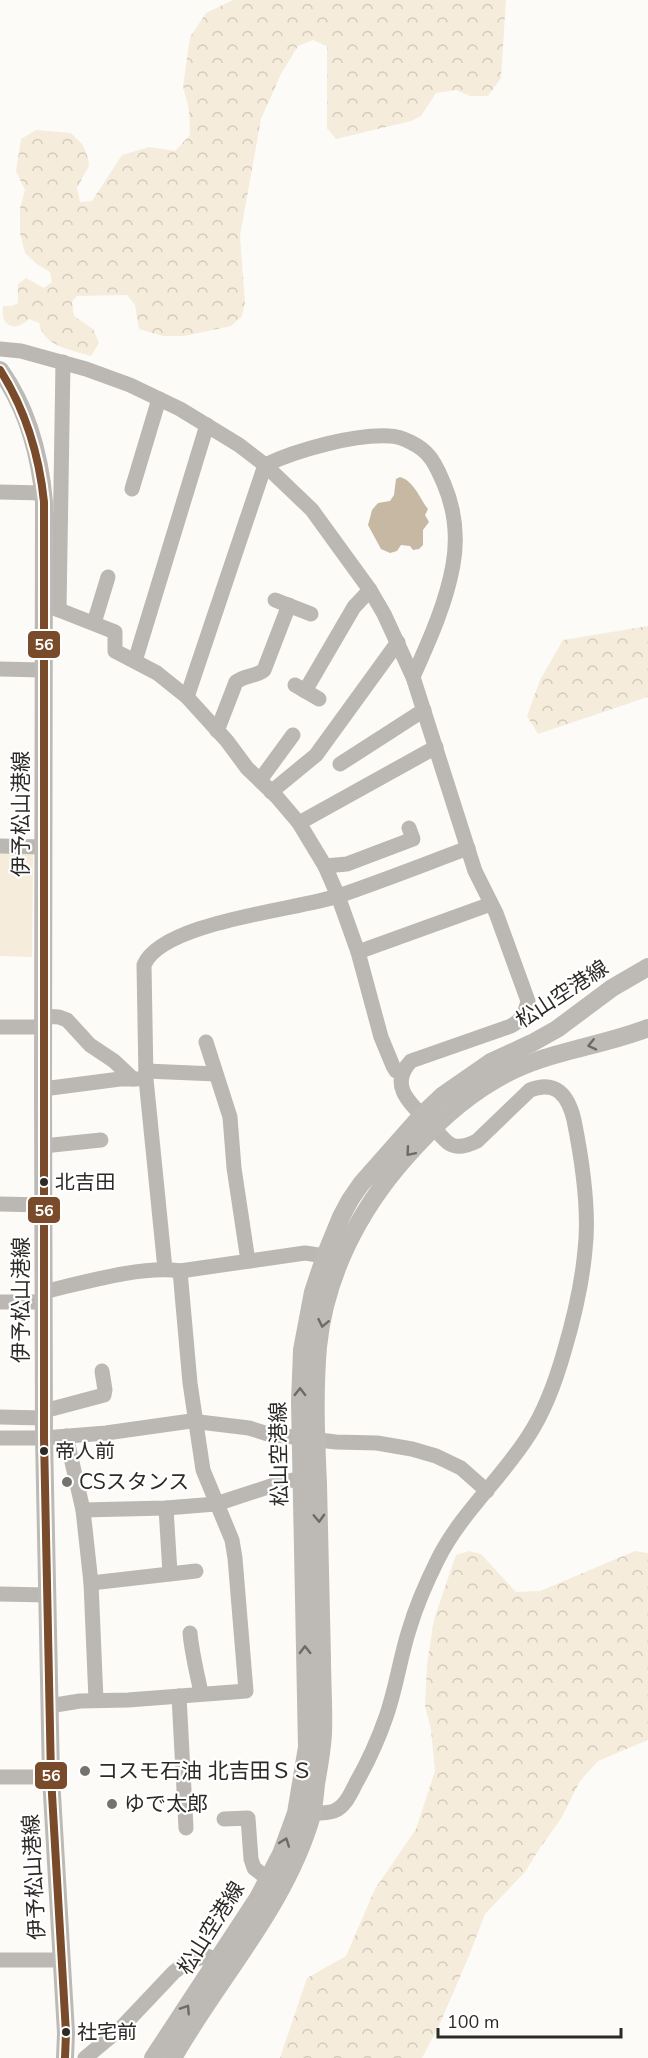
<svg xmlns="http://www.w3.org/2000/svg" width="648" height="2058" viewBox="0 0 648 2058" font-family="'Nunito Sans','Noto Sans JP',sans-serif">
  <defs>
    <pattern id="forest-crowns" width="20" height="18" patternUnits="userSpaceOnUse" patternTransform="scale(1.5)"><rect width="20" height="18" fill="#f6ecdc"/><path d="M2 6a3 3 0 1 1 6 0M12 15a3 3 0 1 1 6 0" fill="none" stroke="#d3cbbd"/></pattern>
  </defs>
  <rect width="100%" height="100%" fill="#fdfbf8"/>
  <polygon fill="#f6ecdc" points="0,853 33,853 32,957 0,956"/>
  <g fill="url(#forest-crowns)">
    <path d="M233,0H506L501,78L488,96H470L456,90L436,93L421,116L411,121L336,139L327,128V46L313,40L298,46L281,74L261,119L240,236L245,302L242,316L231,326L184,336H163L139,329L135,305L127,295L77,296L72,302L74,316L93,329L99,343L91,356C71,350 43,346 39,323L29,319C16,332 0,328 3,306H12L18,303V284L26,278L44,288L52,282L50,272L38,265L25,253L20,233V208L25,190L16,171L21,139L36,130L71,133L83,145L88,158L89,166L77,188L80,202L92,201L122,155L149,147L175,151L190,135L189,110L183,86L190,37L206,13Z"/>
    <polygon points="648,626 648,697 538,734 527,716 540,680 563,640"/>
    <polygon points="469,1551 481,1554 516,1592 540,1591 635,1551 648,1553 648,1740 598,1761 580,1781 562,1817 538,1851 525,1872 485,1914 469,1956 438,2028 422,2058 280,2058 307,1978 346,1956 375,1889 416,1829 435,1771 431,1730 425,1706 427,1664 434,1619 456,1555"/>
  </g>
  <path fill="#c6b8a3" d="M400,477C414,481 420,499 428,509L425,515L429,522L423,530V545L419,549L413,550L410,546L401,545L397,551L390,553L381,549L368,525L372,510L378,503L390,501L394,495L396,479Z"/>
  <g fill="none" stroke-linecap="round" stroke-linejoin="round">
    <g stroke="#bbb8b3" stroke-width="15">
      <path d="M0,349L21,351L86,369L130,385L180,409L239,445L265,465L312,510L370,590L384,614L413,677L475,871L496,913L528,1001C525,1013 522,1020 511,1026L411,1061C387,1086 412,1105 430,1123C436,1129 443,1140 450,1144C458,1149 469,1145 477,1141L530,1090C556,1080 568,1095 574,1120C582,1160 590,1209 585,1250C582,1285 574,1318 564,1352C556,1380 546,1409 529,1435C502,1478 461,1513 438,1559C427,1581 416,1606 409,1630C400,1658 396,1689 386,1717C378,1740 368,1762 356,1783C351,1793 345,1807 334,1811C326,1814 312,1813 303,1813"/>
      <polyline points="132,489 159,399"/>
      <polyline points="0,492 43,493"/>
      <polyline points="275,600 311,614"/>
      <polyline points="44,604 115,632 115,651 157,673 187,697 227,741 247,768 276,796 299,823 325,866 338,896 358,952 381,1037 393,1066 396,1071 403,1073"/>
      <polyline points="59,610 63,362"/>
      <polyline points="94,623 108,577"/>
      <polyline points="135,661 207,425"/>
      <polyline points="0,669 43,670"/>
      <polyline points="295,685 319,699"/>
      <polyline points="305,691 354,607 370,590"/>
      <path d="M187,697L265,465C297,450 354,434 389,436C402,436 421,446 429,456C436,464 440,475 444,484C455,510 458,537 453,565C446,604 429,641 413,677"/>
      <path d="M217,731L236,682C245,675 255,677 264,670L289,605"/>
      <polyline points="340,764 424,710"/>
      <polyline points="260,780 293,735"/>
      <polyline points="271,792 316,755 398,642"/>
      <polyline points="299,823 436,747"/>
      <polyline points="0,846 43,847"/>
      <polyline points="325,866 347,864 413,839 409,828"/>
      <polyline points="358,952 491,904"/>
      <polyline points="43,1016 59,1017 67,1020 90,1045 114,1061 133,1079"/>
      <polyline points="0,1027 43,1027"/>
      <polyline points="206,1042 230,1117 234,1168 248,1261"/>
      <polyline points="146,1071 216,1074"/>
      <polyline points="43,1089 120,1079 137,1079"/>
      <polyline points="43,1146 101,1140"/>
      <polyline points="0,1204 43,1205"/>
      <path d="M165,1269L146,1079L144,965C162,922 295,910 338,896C382,881 425,864 468,848"/>
      <path d="M43,1292C82,1283 142,1265 180,1271L305,1253L325,1256"/>
      <polyline points="0,1302 43,1302"/>
      <polyline points="44,1411 104,1395 105,1390 102,1371"/>
      <polyline points="0,1417 44,1418"/>
      <polyline points="66,1436 83,1510 91,1583 96,1700"/>
      <polyline points="0,1438 44,1438 106,1433 191,1421 249,1428 268,1434 336,1442 377,1443 412,1449 436,1456 461,1468 487,1491"/>
      <polyline points="166,1508 170,1573"/>
      <polyline points="83,1510 166,1508 216,1504 280,1483 302,1478"/>
      <polyline points="91,1583 196,1571"/>
      <polyline points="0,1594 47,1595"/>
      <path d="M190,1633C192,1654 197,1673 201,1693"/>
      <polyline points="179,1696 186,1828"/>
      <polyline points="49,1706 80,1701 128,1700 246,1691 235,1558 232,1540 203,1470 190,1383 180,1271"/>
      <polyline points="0,1777 51,1777"/>
      <polyline points="224,1819 248,1818 251,1859 254,1868 268,1879"/>
      <polyline points="0,1960 62,1960"/>
      <polyline points="85,2058 121,2028 174,1972 187,1962 207,1956 218,1960"/>
    </g>
    <g stroke="#bdbab5" stroke-width="18">
      <path d="M0,370C27,408 40,456 44,502L43,1089L44,1438L51,1777L66,2033L65,2058"/>
      <polyline points="153,2058 258,1898 281,1854 296,1813 307,1747 300,1402 302,1350 313,1292 325,1256 341,1217 350,1200 361,1184 422,1115 442,1096 491,1062 532,1043 557,1029 612,988 648,967"/>
      <path d="M173,2058C219,1977 286,1906 312,1815C314,1805 315,1794 316,1784C319,1767 322,1751 323,1734C324,1709 322,1684 322,1659C321,1601 319,1543 318,1484C316,1439 314,1393 318,1347C325,1276 359,1210 406,1157C433,1127 459,1101 495,1080C543,1051 597,1048 648,1028"/>
    </g>
    <g stroke="#fff" stroke-width="12">
      <path id="bus-1" d="M0,370C26,411 39,454 44,502V1438L51,1777L66,2033L65,2058"/>
    </g>
    <use href="#bus-1" stroke="#7a4b2a" stroke-width="8"/>
  </g>
  <defs><path id="oneway-chevron" d="M-2-3.5L2.5 0L-2 3.5" fill="none" stroke-width="1.6" stroke-linecap="round" stroke-linejoin="round" transform="scale(1.5)"/></defs>
  <g stroke="#6d6b67">
    <use href="#oneway-chevron" transform="translate(592 1045) rotate(167)"/>
    <use href="#oneway-chevron" transform="translate(410 1152) rotate(131)"/>
    <use href="#oneway-chevron" transform="translate(323 1323) rotate(102)"/>
    <use href="#oneway-chevron" transform="translate(300 1392) rotate(-89)"/>
    <use href="#oneway-chevron" transform="translate(319 1518) rotate(88)"/>
    <use href="#oneway-chevron" transform="translate(305 1650) rotate(-91)"/>
    <use href="#oneway-chevron" transform="translate(285 1842) rotate(-70)"/>
    <use href="#oneway-chevron" transform="translate(186 2009) rotate(-57)"/>
  </g>
  <g fill="#2c2a27" stroke="#fff" stroke-width="2">
    <circle cx="44" cy="1182" r="5"/>
    <circle cx="44" cy="1451" r="5"/>
    <circle cx="66" cy="2032" r="5"/>
  </g>
  <g fill="#757370" stroke="#fff" stroke-width="2">
    <circle cx="67" cy="1482" r="6"/>
    <circle cx="85" cy="1771" r="6"/>
    <circle cx="112" cy="1804" r="6"/>
  </g>
  <g text-anchor="middle" dominant-baseline="central" stroke-width="4.5" stroke-linejoin="round" paint-order="stroke">
    <g font-size="20" fill="#2c2a27" stroke="#fff" text-anchor="start">
      <text x="55" y="1182">北吉田</text>
      <text x="55" y="1451">帝人前</text>
      <text x="77" y="2032">社宅前</text>
    </g>
    <g font-size="21" fill="#2c2a27" stroke="#fff">
      <text transform="translate(21 814) rotate(-90)">伊予松山港線</text>
      <text transform="translate(562 994) rotate(-33)">松山空港線</text>
      <text transform="translate(21 1300) rotate(-90)">伊予松山港線</text>
      <text transform="translate(279 1454) rotate(-91)">松山空港線</text>
      <text transform="translate(34 1877) rotate(-93)">伊予松山港線</text>
      <text transform="translate(211 1928) rotate(-58)">松山空港線</text>
    </g>
    <g font-size="21" fill="#2c2a27" stroke="#fff" text-anchor="start">
      <text x="79" y="1482">CSスタンス</text>
      <text x="97" y="1771">コスモ石油 北吉田ＳＳ</text>
      <text x="124" y="1804">ゆで太郎</text>
    </g>
  </g>
  <g stroke="#fff" stroke-width="2">
    <rect x="27" y="630" width="34" height="29" rx="6" fill="#7a4b2a"/>
    <rect x="27" y="1196" width="34" height="28" rx="6" fill="#7a4b2a"/>
    <rect x="34" y="1761" width="34" height="29" rx="6" fill="#7a4b2a"/>
  </g>
  <g font-size="16" text-anchor="middle" font-weight="bold" fill="#fff">
    <text x="44" y="650">56</text>
    <text x="44" y="1216">56</text>
    <text x="51" y="1781">56</text>
  </g>
  <path d="M438 2028v9h183v-9" fill="none" stroke="#2c2a27" stroke-width="3"/>
  <text x="447" y="2028" font-size="18" fill="#2c2a27" stroke="#ffffff" stroke-width="4.5" paint-order="stroke">100 m</text>
</svg>
